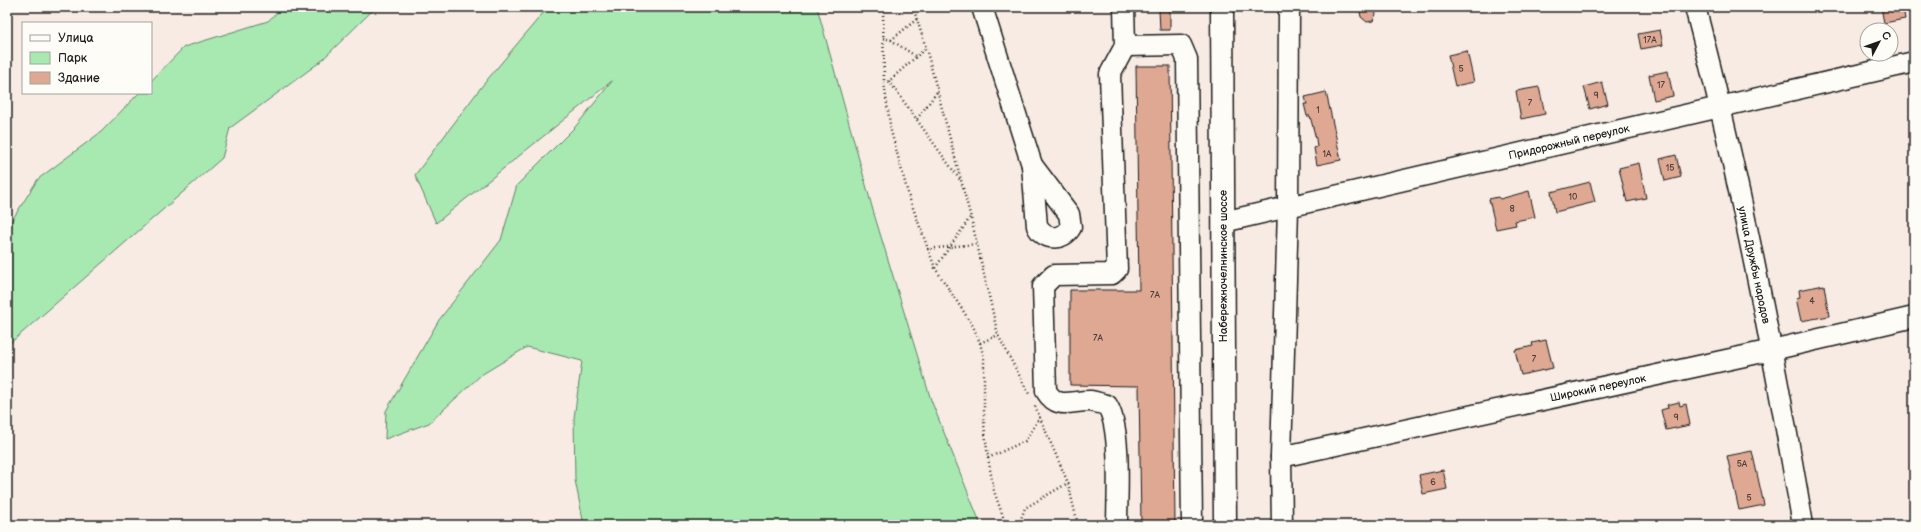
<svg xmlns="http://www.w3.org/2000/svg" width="1921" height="532" viewBox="0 0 1921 532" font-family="'Balsamiq Sans',sans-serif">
  <rect width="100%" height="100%" fill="#f7ebe3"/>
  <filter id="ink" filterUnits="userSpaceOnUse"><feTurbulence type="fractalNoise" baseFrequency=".025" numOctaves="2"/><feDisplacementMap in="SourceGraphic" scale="8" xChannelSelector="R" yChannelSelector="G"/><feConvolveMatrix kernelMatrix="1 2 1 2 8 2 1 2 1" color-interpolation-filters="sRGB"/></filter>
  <g filter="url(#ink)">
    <g fill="#a8e9b2" stroke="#628267">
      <polygon points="283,7 376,7 320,62 230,128 222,158 7,346 7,228 38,179 101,132 139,93 151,93 151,81 184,47 268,21"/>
      <polygon points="548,7 817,7 874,214 931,400 981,525 584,525 575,480 574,418 582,361 527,347 481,375 429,423 385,439 386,411 439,320 501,240 517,185 576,126 613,80 436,223 415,175 482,86"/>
    </g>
    <g fill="#dea893" stroke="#1c1c1c">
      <polygon points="1359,7 1374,7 1376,14 1373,21 1367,22 1361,17"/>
      <polygon points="1881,7 1903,7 1905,19 1884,23"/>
      <polygon points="1159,10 1170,10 1170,30 1160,30"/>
      <polygon points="1660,30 1663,45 1641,49 1638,34"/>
      <polygon points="1467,51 1474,82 1455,86 1448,55"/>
      <polygon points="1136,66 1170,66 1175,525 1141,525 1139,386 1070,385 1070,290 1139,290"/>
      <polygon points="1668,71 1673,96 1654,100 1649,75"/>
      <polygon points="1602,82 1608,104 1590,109 1584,87"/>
      <polygon points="1539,87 1545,114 1521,119 1516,91"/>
      <polygon points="1326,92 1341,160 1317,165 1314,148 1317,147 1316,139 1310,116 1307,116 1304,104 1307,104 1305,97"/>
      <polygon points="1676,155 1681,177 1665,181 1660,159"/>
      <polygon points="1639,163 1646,198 1627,202 1619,168"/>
      <polygon points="1590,182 1595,202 1555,212 1551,192"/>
      <polygon points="1529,191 1535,217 1515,221 1516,225 1496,229 1489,199 1498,197 1500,199"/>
      <polygon points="1824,285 1829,316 1801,321 1796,298 1800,297 1799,290"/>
      <polygon points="1546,340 1553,368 1521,375 1515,350 1533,346 1532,343"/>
      <polygon points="1679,402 1680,406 1686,404 1690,425 1666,430 1661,410 1668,408 1667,405"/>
      <polygon points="1752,451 1764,505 1739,510 1727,456"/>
      <polygon points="1443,470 1447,489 1423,494 1419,475"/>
    </g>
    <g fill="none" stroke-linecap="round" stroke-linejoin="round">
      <g stroke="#1c1c1c" stroke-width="23">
        <g id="minor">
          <polyline points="982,7 1032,165"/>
          <path d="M1695,7C1740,178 1773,351 1803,525"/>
          <polyline points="1125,46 1181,45 1187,59 1192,525"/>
          <path d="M1032,165L1069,214L1071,227C1063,242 1043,240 1037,226Z"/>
          <polyline points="1223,222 1914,62"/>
          <polyline points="1281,457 1772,350 1914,317"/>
          <path d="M1117,525C1117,495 1122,428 1107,405C1102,404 1096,402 1091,401C1072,400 1058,411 1046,391L1043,286L1054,275L1112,274L1117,269L1110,74L1125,46L1124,7"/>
          <polyline points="1282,525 1281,457 1288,208 1289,7"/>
        </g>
      </g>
      <g stroke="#1c1c1c" stroke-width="25">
        <polyline id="major" points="1222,7 1225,525"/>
      </g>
      <g stroke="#1c1c1c" stroke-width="2.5" stroke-dasharray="1 3" stroke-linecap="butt">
        <polyline points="883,7 884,83 891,131 909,197 935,268 973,326 980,343 984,358 984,424 988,458 994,491 1006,525"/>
        <polyline points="913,7 926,48 971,218 998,335 1030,396"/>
        <polyline points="883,38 891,40 917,57"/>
        <polyline points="891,40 917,19"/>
        <polyline points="889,81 960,180"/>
        <polyline points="884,83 889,81 926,48"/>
        <polyline points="917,119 937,92"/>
        <polyline points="927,249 977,244"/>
        <polyline points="935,268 970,218"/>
        <polyline points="980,343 998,335"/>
        <polyline points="1035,406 1068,483 1078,525"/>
        <polyline points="988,458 1025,441 1040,417"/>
        <polyline points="1019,525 1025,508 1068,483"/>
      </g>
      <use href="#minor" stroke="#fdfcf7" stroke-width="20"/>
      <use href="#major" stroke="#fdfcf7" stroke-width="22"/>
    </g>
  </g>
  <g text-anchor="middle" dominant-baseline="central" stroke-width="3" stroke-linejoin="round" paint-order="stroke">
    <g font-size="9" fill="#4c3f3a">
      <text x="1650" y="40">17А</text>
      <text x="1461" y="69">5</text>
      <text x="1661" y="85">17</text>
      <text x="1596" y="95">9</text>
      <text x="1530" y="103">7</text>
      <text x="1318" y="110">1</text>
      <text x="1327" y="154">1А</text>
      <text x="1670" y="168">15</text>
      <text x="1573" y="197">10</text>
      <text x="1512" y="209">8</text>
      <text x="1155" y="295">7А</text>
      <text x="1812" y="301">4</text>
      <text x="1098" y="338">7А</text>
      <text x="1534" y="359">7</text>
      <text x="1676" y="417">9</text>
      <text x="1742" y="464">5А</text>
      <text x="1433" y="482">6</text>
      <text x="1749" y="498">5</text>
    </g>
    <g font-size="11" fill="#1c1c1c" stroke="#fdfcf7">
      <text transform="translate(1569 142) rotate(-13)">Придорожный переулок</text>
      <text transform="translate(1754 265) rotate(78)">улица Дружбы народов</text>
      <text transform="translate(1223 266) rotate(-90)">Набережночелнинское шоссе</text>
      <text transform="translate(1598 388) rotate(-12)">Широкий переулок</text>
    </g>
  </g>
  <rect width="1921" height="532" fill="none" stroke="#fdfcf7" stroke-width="24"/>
  <rect x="12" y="12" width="1897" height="508" fill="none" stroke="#1c1c1c" stroke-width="1.5" filter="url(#ink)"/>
  <rect x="22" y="22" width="130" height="72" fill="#fdfcf7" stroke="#a3a29f"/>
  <rect x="30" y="35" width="20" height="6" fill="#fdfcf7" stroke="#a3a29f"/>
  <text x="58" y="42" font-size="12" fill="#1c1c1c">Улица</text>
  <rect x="30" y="52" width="20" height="12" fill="#a8e9b2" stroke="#a3a29f"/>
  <text x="58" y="62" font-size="12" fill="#1c1c1c">Парк</text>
  <rect x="30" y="72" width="20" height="12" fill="#dea893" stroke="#a3a29f"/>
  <text x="58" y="82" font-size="12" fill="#1c1c1c">Здание</text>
  <g transform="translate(1879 42) rotate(49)"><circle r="19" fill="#fdfcf7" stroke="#a3a29f"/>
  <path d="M0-3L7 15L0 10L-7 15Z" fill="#1c1c1c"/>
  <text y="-6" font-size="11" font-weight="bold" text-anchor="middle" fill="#1c1c1c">С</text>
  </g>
</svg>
